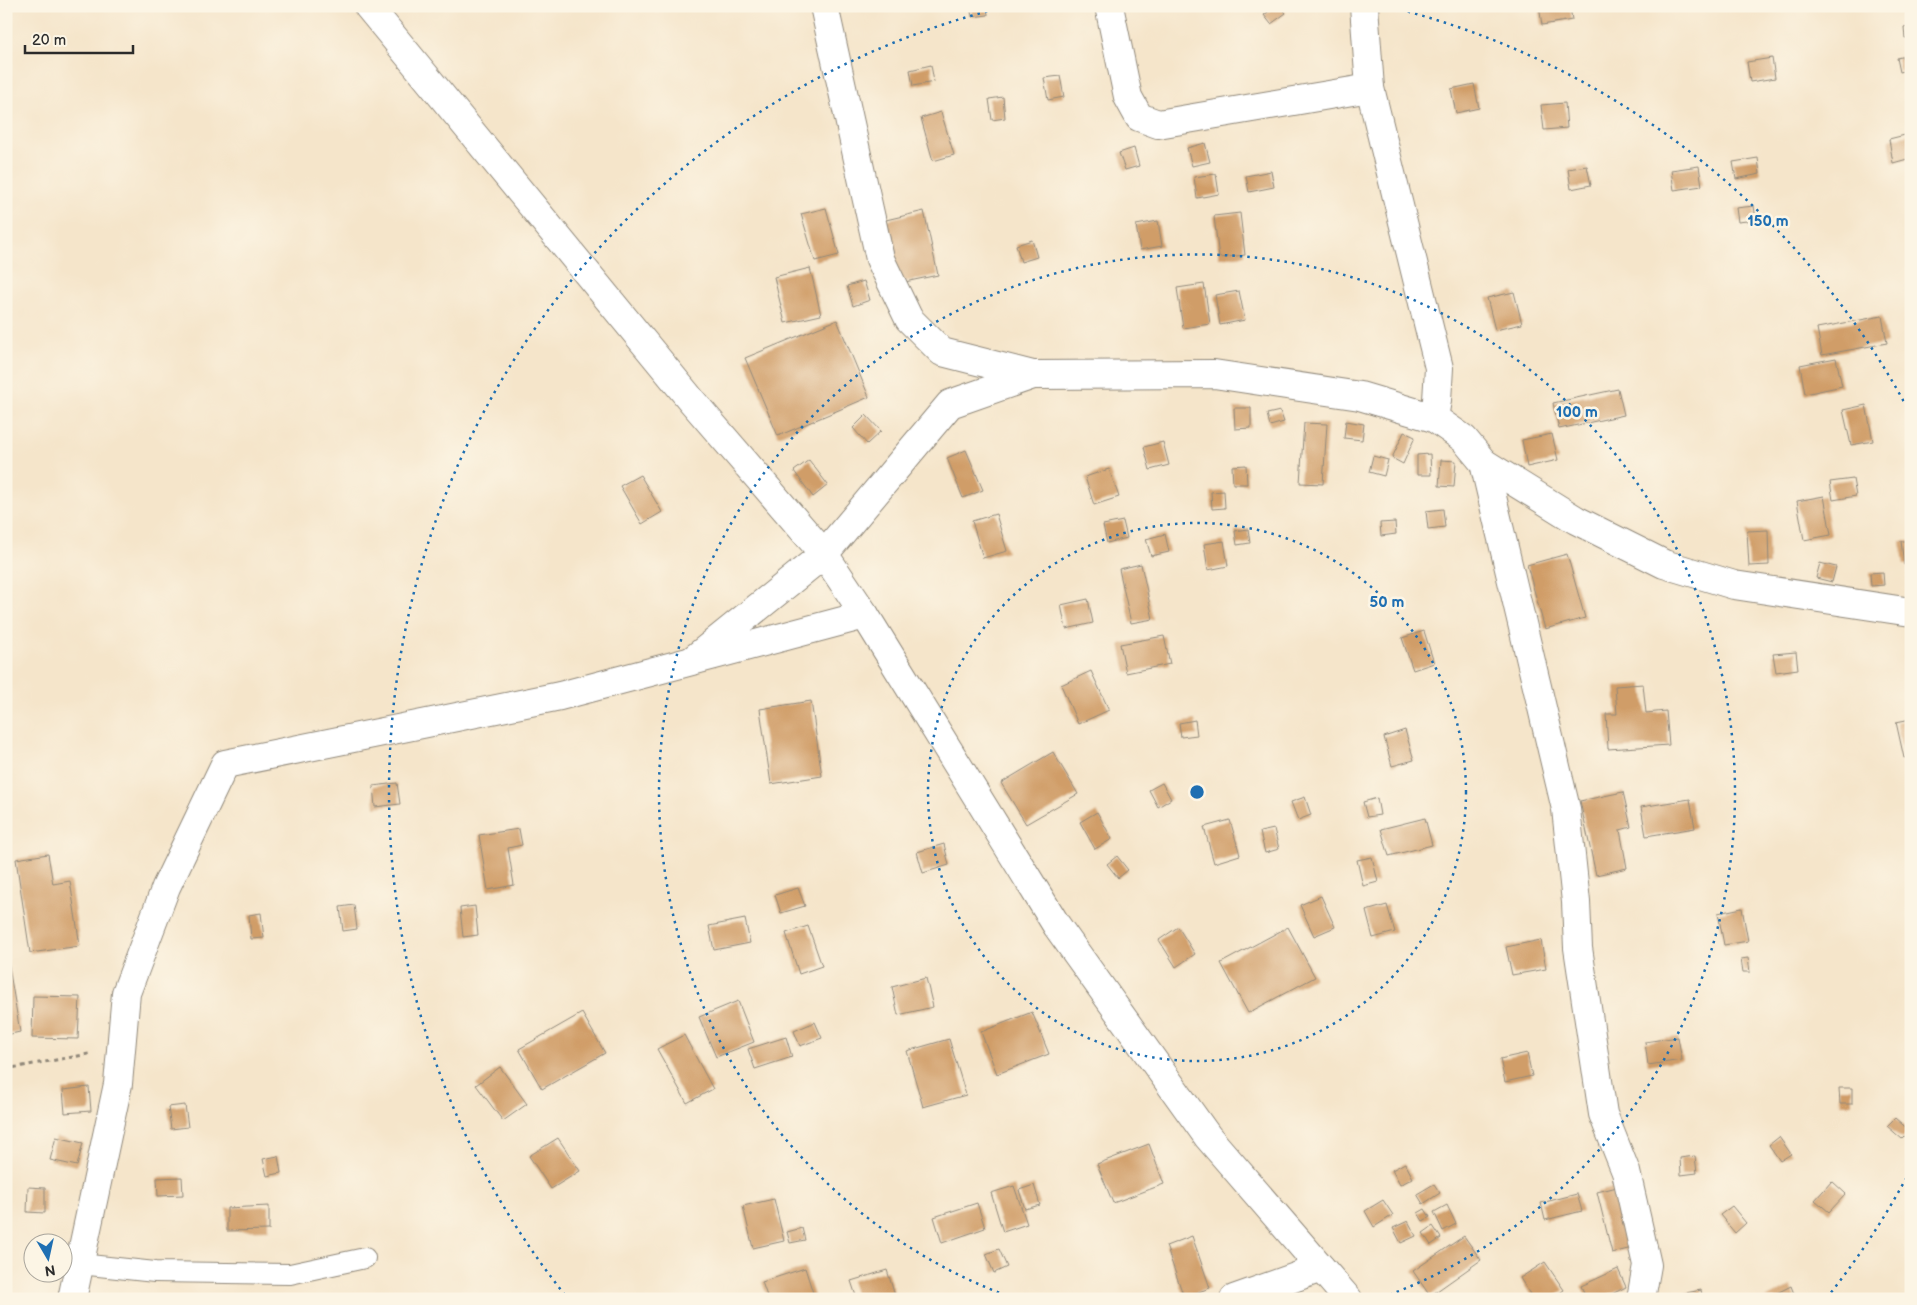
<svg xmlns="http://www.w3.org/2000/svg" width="1917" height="1305" viewBox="0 0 1917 1305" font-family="'Balsamiq Sans',sans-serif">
  <rect width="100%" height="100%" fill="#fcf5e5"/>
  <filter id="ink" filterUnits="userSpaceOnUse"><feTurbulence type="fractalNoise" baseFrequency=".02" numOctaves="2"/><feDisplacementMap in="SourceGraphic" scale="10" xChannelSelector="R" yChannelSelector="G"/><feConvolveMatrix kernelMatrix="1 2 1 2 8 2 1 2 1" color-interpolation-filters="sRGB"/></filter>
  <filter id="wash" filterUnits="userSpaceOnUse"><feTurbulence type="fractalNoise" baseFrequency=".0096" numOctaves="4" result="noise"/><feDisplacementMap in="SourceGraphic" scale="20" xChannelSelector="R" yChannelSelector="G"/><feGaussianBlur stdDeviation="1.12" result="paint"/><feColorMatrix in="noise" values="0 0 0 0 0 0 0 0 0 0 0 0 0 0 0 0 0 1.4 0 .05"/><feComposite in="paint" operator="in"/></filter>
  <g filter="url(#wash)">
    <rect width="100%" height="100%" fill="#f5e5ca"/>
    <g id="blocks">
      <g fill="#d09d67">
        <polygon points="970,6 987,6 988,15 972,17"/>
        <polygon points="1276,6 1280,6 1286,13 1271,24 1264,15"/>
        <polygon points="1539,6 1570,6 1572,20 1542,25"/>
        <polygon points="1911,25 1911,37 1905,38 1904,27"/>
        <polygon points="1911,55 1911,69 1900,72 1897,58"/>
        <polygon points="1772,58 1775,78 1750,82 1747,62"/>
        <polygon points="931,65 934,82 913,86 910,70"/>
        <polygon points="1060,76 1064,97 1048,100 1044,78"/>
        <polygon points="1474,84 1479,108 1456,113 1451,89"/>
        <polygon points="1003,97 1005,118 992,120 989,99"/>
        <polygon points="1565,103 1567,128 1544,130 1541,105"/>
        <polygon points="941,112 954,155 933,161 921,118"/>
        <polygon points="1909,134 1911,158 1893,163 1889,139"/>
        <polygon points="1205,143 1210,162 1192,166 1187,148"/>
        <polygon points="1134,148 1139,166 1125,170 1119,153"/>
        <polygon points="1758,158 1760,174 1736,179 1733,162"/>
        <polygon points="1587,166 1591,185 1571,189 1568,169"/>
        <polygon points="1699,166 1702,186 1674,190 1671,170"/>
        <polygon points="1271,171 1274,187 1249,192 1246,176"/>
        <polygon points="1216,174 1219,194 1197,198 1194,177"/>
        <polygon points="1754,206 1756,220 1738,222 1736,208"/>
        <polygon points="826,208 839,255 815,261 801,214"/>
        <polygon points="924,211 938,275 900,283 886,220"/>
        <polygon points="1240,213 1245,255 1219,258 1214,216"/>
        <polygon points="1158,221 1162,246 1140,250 1136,225"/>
        <polygon points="1032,240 1037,257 1021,262 1016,245"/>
        <polygon points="810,268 821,315 785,323 774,277"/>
        <polygon points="864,281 870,300 853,306 847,286"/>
        <polygon points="1204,284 1210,324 1183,328 1177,288"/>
        <polygon points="1239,291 1245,320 1220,325 1215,295"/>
        <polygon points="1514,292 1522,324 1495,330 1487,298"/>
        <polygon points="1882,316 1887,343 1822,355 1817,328"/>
        <polygon points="837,320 869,397 778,436 745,358"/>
        <polygon points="1836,358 1842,386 1805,394 1800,365"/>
        <polygon points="1618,389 1624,415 1559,429 1553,403"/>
        <polygon points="1866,405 1873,441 1851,445 1843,410"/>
        <polygon points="1234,408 1251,408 1251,428 1235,429"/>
        <polygon points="1280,411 1284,422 1270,426 1267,414"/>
        <polygon points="866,415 881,431 867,444 853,428"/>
        <polygon points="1346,421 1364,424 1362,440 1344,438"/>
        <polygon points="1304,423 1327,424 1323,484 1300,483"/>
        <polygon points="1404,432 1415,437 1403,464 1392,458"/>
        <polygon points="1552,434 1558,460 1527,467 1522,440"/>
        <polygon points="1163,442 1169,465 1150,470 1144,447"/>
        <polygon points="966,450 983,490 963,498 947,458"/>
        <polygon points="1430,454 1431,475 1417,475 1417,455"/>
        <polygon points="1373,456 1388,460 1384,476 1369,472"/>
        <polygon points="809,460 828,485 813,497 794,471"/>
        <polygon points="1441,460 1456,461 1454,487 1439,486"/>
        <polygon points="1246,465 1247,484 1233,484 1232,466"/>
        <polygon points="1109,469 1119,497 1094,505 1085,477"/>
        <polygon points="640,475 662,512 642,524 620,486"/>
        <polygon points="1853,479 1856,496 1833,500 1830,482"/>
        <polygon points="1224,491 1225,508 1212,509 1211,492"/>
        <polygon points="1824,496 1831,535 1804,540 1797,501"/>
        <polygon points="1443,509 1445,527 1428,529 1426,511"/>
        <polygon points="996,514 1007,551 983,558 972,521"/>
        <polygon points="1123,521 1127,538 1107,543 1103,525"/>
        <polygon points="1395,522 1396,534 1381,536 1380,523"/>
        <polygon points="1248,529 1250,543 1237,545 1235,531"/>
        <polygon points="1768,530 1769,565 1749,566 1747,531"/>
        <polygon points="1165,534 1169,552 1151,556 1146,539"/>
        <polygon points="1224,541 1228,566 1208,570 1204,544"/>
        <polygon points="1901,541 1911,541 1911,564 1904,565"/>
        <polygon points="1567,554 1585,618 1545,629 1527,565"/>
        <polygon points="1820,563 1836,567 1832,582 1816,578"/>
        <polygon points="1141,564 1153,619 1131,623 1119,569"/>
        <polygon points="1883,572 1884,585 1871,586 1870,573"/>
        <polygon points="1088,599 1093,623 1066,629 1061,605"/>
        <polygon points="1424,631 1434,663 1413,670 1402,638"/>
        <polygon points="1164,636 1170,664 1126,673 1120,644"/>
        <polygon points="1796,652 1798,669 1776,672 1773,654"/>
        <polygon points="1091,671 1109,710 1078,724 1061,685"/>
        <polygon points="1643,684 1646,713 1666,711 1669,745 1608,749 1606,714 1617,714 1615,686"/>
        <polygon points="811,701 822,776 771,784 760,709"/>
        <polygon points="1911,719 1911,756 1904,758 1896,722"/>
        <polygon points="1195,720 1197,735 1181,737 1179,723"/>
        <polygon points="1405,730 1414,760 1392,766 1384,737"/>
        <polygon points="1053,752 1078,794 1026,824 1001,783"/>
        <polygon points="397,783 400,804 375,807 373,786"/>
        <polygon points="1162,783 1171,799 1158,807 1149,790"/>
        <polygon points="1623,792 1631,827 1620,830 1627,868 1596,875 1580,801"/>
        <polygon points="1305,797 1311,815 1298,820 1291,802"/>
        <polygon points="1377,798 1380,815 1367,817 1363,802"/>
        <polygon points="1690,799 1695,828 1646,836 1641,807"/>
        <polygon points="1097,812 1112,839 1095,849 1080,822"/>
        <polygon points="1425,818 1432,845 1389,856 1381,829"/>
        <polygon points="1230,820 1240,855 1214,863 1204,827"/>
        <polygon points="519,829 522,845 508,848 514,885 488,890 479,835"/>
        <polygon points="1274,829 1279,849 1265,853 1260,832"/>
        <polygon points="944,844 949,865 923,873 917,852"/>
        <polygon points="48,854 53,884 70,881 80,946 30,953 16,859"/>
        <polygon points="1117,856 1128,870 1118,878 1107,864"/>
        <polygon points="1372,857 1378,882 1363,886 1357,860"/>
        <polygon points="798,888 805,906 781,913 775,895"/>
        <polygon points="1321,896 1335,927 1314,936 1300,905"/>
        <polygon points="354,905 357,929 343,931 340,907"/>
        <polygon points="1387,905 1395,932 1373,938 1366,911"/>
        <polygon points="475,906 478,935 463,937 460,908"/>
        <polygon points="1742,908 1748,941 1724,945 1718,913"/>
        <polygon points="261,913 264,938 251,939 249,915"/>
        <polygon points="745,919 750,943 714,950 709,926"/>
        <polygon points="808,926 822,966 799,974 786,933"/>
        <polygon points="1178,927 1195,954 1176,967 1159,940"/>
        <polygon points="1288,927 1315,977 1248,1013 1221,963"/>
        <polygon points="1541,940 1546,969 1512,975 1506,947"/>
        <polygon points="1748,958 1750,972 1743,972 1741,959"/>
        <polygon points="6,961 8,961 20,1032 6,1035"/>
        <polygon points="926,978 933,1007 898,1015 892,987"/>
        <polygon points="33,996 80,997 78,1039 32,1038"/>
        <polygon points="738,1001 754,1042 716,1057 699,1017"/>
        <polygon points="1032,1012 1049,1054 997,1074 981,1032"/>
        <polygon points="582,1013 605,1053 542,1089 519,1049"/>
        <polygon points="815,1022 822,1038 800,1046 794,1031"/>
        <polygon points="684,1035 713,1089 687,1103 657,1049"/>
        <polygon points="786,1037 792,1057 755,1069 748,1049"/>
        <polygon points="1678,1037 1682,1060 1648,1065 1645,1042"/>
        <polygon points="949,1039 966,1095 923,1107 907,1051"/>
        <polygon points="1527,1053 1532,1076 1505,1082 1500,1059"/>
        <polygon points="500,1067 527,1104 503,1121 476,1085"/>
        <polygon points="89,1087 91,1111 65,1113 63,1090"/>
        <polygon points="1839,1088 1852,1088 1852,1104 1840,1104"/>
        <polygon points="185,1105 188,1127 171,1129 168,1107"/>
        <polygon points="1895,1118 1910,1131 1902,1139 1887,1126"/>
        <polygon points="56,1137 83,1143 77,1166 50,1160"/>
        <polygon points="1779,1137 1791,1154 1780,1161 1769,1145"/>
        <polygon points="558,1138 580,1171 551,1189 529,1156"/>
        <polygon points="1149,1144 1164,1184 1113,1203 1097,1164"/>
        <polygon points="278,1156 281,1173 267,1176 263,1159"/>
        <polygon points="1695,1156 1697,1173 1681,1175 1680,1158"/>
        <polygon points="1405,1163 1413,1178 1400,1185 1392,1170"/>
        <polygon points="182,1177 183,1195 158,1196 157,1178"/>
        <polygon points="1832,1181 1846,1194 1829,1212 1815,1200"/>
        <polygon points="1434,1184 1440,1193 1423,1204 1417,1194"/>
        <polygon points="1034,1185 1040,1205 1025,1209 1019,1190"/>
        <polygon points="1014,1186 1027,1224 1003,1232 991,1193"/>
        <polygon points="28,1187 45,1188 45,1213 27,1212"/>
        <polygon points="1617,1187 1632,1248 1612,1253 1597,1192"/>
        <polygon points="1577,1194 1582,1211 1545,1220 1541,1203"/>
        <polygon points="774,1199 784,1241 753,1248 743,1206"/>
        <polygon points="1383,1200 1393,1215 1374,1227 1365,1211"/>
        <polygon points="977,1203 985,1228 942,1243 934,1217"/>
        <polygon points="1447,1205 1456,1224 1443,1231 1434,1212"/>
        <polygon points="269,1206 269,1230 227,1231 227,1208"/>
        <polygon points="1732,1206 1746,1223 1735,1233 1720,1215"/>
        <polygon points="1425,1209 1430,1217 1423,1221 1418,1213"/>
        <polygon points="1408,1221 1416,1236 1401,1243 1393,1228"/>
        <polygon points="1433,1226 1441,1238 1431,1245 1423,1233"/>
        <polygon points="802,1228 805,1240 790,1243 787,1232"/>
        <polygon points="1192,1236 1210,1288 1184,1297 1166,1246"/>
        <polygon points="1464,1236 1481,1260 1430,1296 1413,1271"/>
        <polygon points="999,1249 1007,1267 994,1273 986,1254"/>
        <polygon points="1545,1262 1564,1290 1551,1299 1533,1299 1520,1278"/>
        <polygon points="805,1268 815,1299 768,1299 762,1282"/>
        <polygon points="1618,1269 1626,1287 1602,1299 1587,1299 1581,1286"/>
        <polygon points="887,1270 896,1299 857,1299 851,1281"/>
        <polygon points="1791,1286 1796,1299 1765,1299"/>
        <polygon points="1701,1290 1703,1299 1687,1299 1686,1293"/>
      </g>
    </g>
  </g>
  <g filter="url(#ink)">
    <use href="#blocks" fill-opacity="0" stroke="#90887a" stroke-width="1"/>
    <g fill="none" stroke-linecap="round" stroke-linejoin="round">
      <g stroke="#90887a" stroke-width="22">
        <polyline id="lane" points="80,1264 155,1272 290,1274 365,1258"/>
      </g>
      <g stroke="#90887a" stroke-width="30">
        <g id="street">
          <polyline points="368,6 692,401 824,554 865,615 1057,926 1208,1137 1348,1299"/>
          <polyline points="824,6 880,259 909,319 942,352 1033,375"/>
          <polyline points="1109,6 1128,97 1139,117 1158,124 1370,88"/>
          <polyline points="1364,6 1370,88 1439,368 1437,400 1434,418"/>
          <polyline points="1484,463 1566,809 1576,902 1578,948 1603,1114 1626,1172 1647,1265 1641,1299"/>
          <polyline points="694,659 824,554 950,404 1033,375 1214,374 1360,396 1434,418 1464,439 1484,463 1576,520 1664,564 1734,585 1911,612"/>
          <polyline points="72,1299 118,1084 126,993 166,887 225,764 560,696 865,615"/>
          <polyline points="1234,1299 1321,1268"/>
        </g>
      </g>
      <polyline stroke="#90887a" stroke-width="3" stroke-dasharray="4 4" stroke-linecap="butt" points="6,1069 89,1054"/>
      <use href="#lane" stroke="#fff" stroke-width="20"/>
      <use href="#street" stroke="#fff" stroke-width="28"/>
    </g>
  </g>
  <g fill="none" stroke="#1f6fb2" stroke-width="2.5" stroke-dasharray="2.5 5">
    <circle cx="1197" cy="792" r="269"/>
    <path d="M1013 1298A538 538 0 1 1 1381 1298"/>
    <path d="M1910 1171A808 808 0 0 1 1829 1295M565 1295A808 808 0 0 1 1008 6M1386 6A808 808 0 0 1 1910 413"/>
  </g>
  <circle cx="1197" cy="792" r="8" fill="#1f6fb2" stroke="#fcf5e5" stroke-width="2.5"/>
  <g font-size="15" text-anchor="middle" font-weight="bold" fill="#1f6fb2" stroke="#fcf5e5" stroke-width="5" stroke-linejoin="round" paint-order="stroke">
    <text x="1768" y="226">150 m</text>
    <text x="1577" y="417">100 m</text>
    <text x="1387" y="607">50 m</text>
  </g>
  <rect width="1917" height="1305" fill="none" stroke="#fcf5e5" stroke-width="25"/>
  <g transform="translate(48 1258) rotate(171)"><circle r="24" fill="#fcf5e5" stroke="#a8a49b"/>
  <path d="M0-4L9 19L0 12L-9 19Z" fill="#1f6fb2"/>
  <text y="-8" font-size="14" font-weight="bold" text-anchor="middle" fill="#2b2b2b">N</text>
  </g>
  <path d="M25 45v8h108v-8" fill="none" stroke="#2b2b2b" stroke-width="2.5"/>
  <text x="32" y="45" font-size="15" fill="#2b2b2b" stroke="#fcf5e5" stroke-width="4" paint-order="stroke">20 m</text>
</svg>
